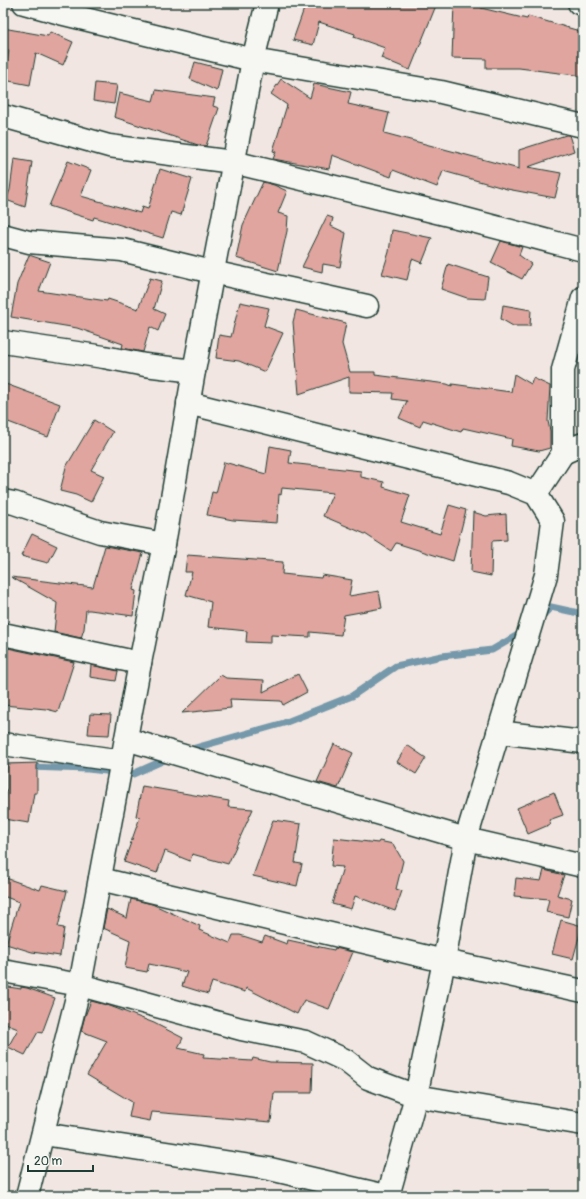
<svg xmlns="http://www.w3.org/2000/svg" width="586" height="1199" viewBox="0 0 586 1199" font-family="Pangolin,sans-serif">
  <rect width="100%" height="100%" fill="#f1e6e1"/>
  <filter id="ink" filterUnits="userSpaceOnUse"><feTurbulence type="fractalNoise" baseFrequency=".025" numOctaves="2"/><feDisplacementMap in="SourceGraphic" scale="8" xChannelSelector="R" yChannelSelector="G"/><feConvolveMatrix kernelMatrix="1 2 1 2 8 2 1 2 1" color-interpolation-filters="sRGB"/></filter>
  <g filter="url(#ink)">
    <g fill="none" stroke-linecap="round" stroke-linejoin="round">
      <g stroke="#7598aa" stroke-width="7">
        <polyline points="540,618 551,607 583,614"/>
        <polyline points="188,750 284,723 352,696 396,666 442,656 492,650 523,632"/>
        <polyline points="3,767 17,767"/>
        <polyline points="29,767 88,769 133,774 171,757"/>
      </g>
    </g>
    <g fill="#dfa59e" stroke="#1f3d34">
      <polygon points="306,3 437,3 410,70 381,58 385,48 354,37 355,34 319,22 313,45 293,40"/>
      <polygon points="454,3 481,5 481,8 527,19 528,16 583,32 583,76 519,68 486,68 486,59 452,58"/>
      <polygon points="3,28 48,36 50,32 73,42 63,65 36,53 30,85 4,80 9,50 3,49"/>
      <polygon points="195,62 222,69 217,91 190,79"/>
      <polygon points="281,79 310,98 314,84 351,92 348,104 389,113 384,133 519,169 519,150 566,135 569,135 574,151 528,167 561,173 555,198 507,189 443,171 437,187 393,170 391,177 332,155 329,169 273,159 276,152 273,151 287,105 271,94"/>
      <polygon points="95,83 117,85 114,104 93,101"/>
      <polygon points="156,90 215,98 213,106 219,108 206,146 198,145 114,117 119,93 153,101"/>
      <polygon points="14,159 32,162 25,207 6,200 10,190"/>
      <polygon points="68,161 91,170 81,196 140,213 142,207 148,209 160,169 192,179 181,215 171,212 163,238 94,217 93,220 49,206"/>
      <polygon points="263,182 274,185 287,191 278,213 288,216 287,231 278,271 236,258 243,225"/>
      <polygon points="327,216 333,218 331,226 346,233 340,267 323,264 322,272 302,267"/>
      <polygon points="392,230 432,238 422,263 412,259 407,280 382,274 389,252"/>
      <polygon points="501,241 522,247 519,255 531,264 522,279 491,263"/>
      <polygon points="29,255 50,262 39,291 107,301 108,299 138,309 150,278 162,281 154,309 165,314 158,331 150,327 143,352 122,348 123,344 77,328 11,317 17,284"/>
      <polygon points="448,264 488,277 485,299 467,298 441,289"/>
      <polygon points="240,302 269,308 264,326 283,333 265,372 239,361 216,358 219,335 231,337"/>
      <polygon points="503,305 531,310 530,326 513,326 501,319"/>
      <polygon points="296,310 346,323 342,344 350,372 375,372 375,375 447,384 452,386 452,384 511,392 514,374 531,384 533,378 550,386 548,421 550,431 550,448 539,451 511,446 512,439 463,428 461,432 423,420 420,427 399,418 407,401 392,399 393,393 349,392 349,377 299,394 293,322"/>
      <polygon points="3,383 60,404 48,437 3,420"/>
      <polygon points="94,420 113,432 91,470 104,476 91,502 76,495 60,491 66,467"/>
      <polygon points="270,446 291,450 289,463 361,471 361,477 384,482 383,487 410,495 401,522 440,534 449,505 466,510 453,561 396,543 391,551 365,534 323,516 333,493 282,488 281,495 279,494 277,523 233,520 207,515 212,492 216,493 224,462 266,474"/>
      <polygon points="473,512 486,516 506,514 507,540 492,541 491,576 471,572"/>
      <polygon points="32,534 57,546 48,563 21,556"/>
      <polygon points="105,546 143,553 133,590 136,591 133,616 90,610 86,610 84,629 81,638 54,632 57,603 11,577 93,587"/>
      <polygon points="187,555 283,562 282,574 321,578 322,575 352,580 349,596 379,591 382,608 344,615 341,635 310,632 310,637 271,635 271,643 246,642 247,631 208,627 211,602 186,595 192,572 185,572"/>
      <polygon points="3,647 74,662 58,712 46,709 3,705"/>
      <polygon points="91,665 118,671 116,681 90,677"/>
      <polygon points="298,674 307,692 283,705 281,701 230,699 231,708 182,713 221,675 226,678 264,680 263,692"/>
      <polygon points="90,714 111,715 109,735 88,734"/>
      <polygon points="334,744 353,753 338,788 317,782"/>
      <polygon points="407,745 426,758 416,774 397,762"/>
      <polygon points="37,763 37,793 34,793 29,823 3,819 7,788 7,764"/>
      <polygon points="142,786 229,801 228,807 253,809 228,864 192,854 190,861 165,851 157,873 124,862 140,817 136,816"/>
      <polygon points="554,792 563,815 549,820 551,824 528,834 517,808"/>
      <polygon points="273,820 301,824 295,863 302,864 297,886 253,876"/>
      <polygon points="334,838 378,843 379,841 393,844 403,861 396,889 402,891 395,911 355,896 351,909 332,904 343,867 331,866"/>
      <polygon points="544,870 564,875 557,895 572,899 568,917 546,912 549,899 514,896 516,878 541,881"/>
      <polygon points="3,877 40,890 42,885 67,891 58,927 64,928 60,956 32,952 6,944 19,902 3,896"/>
      <polygon points="131,899 152,904 200,926 199,930 230,943 233,935 240,935 262,942 265,936 287,944 288,940 334,950 335,948 353,952 329,1009 304,1000 297,1014 246,988 245,992 212,982 208,994 182,986 187,972 149,964 147,972 125,968 130,940 103,928 107,909 127,918"/>
      <polygon points="561,920 582,926 573,959 552,954"/>
      <polygon points="3,986 21,989 21,987 27,988 55,998 42,1033 38,1032 25,1055 8,1047 18,1029 3,1023"/>
      <polygon points="91,1001 110,1006 154,1023 183,1038 178,1048 204,1054 203,1058 252,1061 253,1058 270,1062 313,1063 312,1093 274,1093 271,1122 152,1112 150,1121 129,1117 132,1102 87,1075 107,1041 81,1031 85,1016"/>
    </g>
    <g fill="none" stroke-linecap="round" stroke-linejoin="round">
      <g stroke="#1f3d34" stroke-width="25">
        <g id="street">
          <polyline points="24,3 60,13 253,60 441,92 583,126"/>
          <polyline points="579,3 583,4"/>
          <polyline points="3,116 109,146 233,162 465,219 583,250"/>
          <polyline points="3,235 29,242 122,250 212,272 367,306"/>
          <polyline points="3,342 104,357 145,365 194,371"/>
          <polyline points="188,403 509,483 536,494 553,521 546,575 466,839 444,961 416,1096 388,1196"/>
          <polyline points="563,453 583,444"/>
          <polyline points="536,494 563,453 563,370 583,298"/>
          <polyline points="3,501 14,503 100,532 164,544"/>
          <polyline points="3,634 140,663"/>
          <polyline points="498,732 583,742"/>
          <polyline points="126,739 466,839 583,866"/>
          <polyline points="3,744 122,761"/>
          <polyline points="100,879 444,961 583,991"/>
          <polyline points="3,971 80,985 241,1029 306,1042 345,1060 368,1078 416,1096 583,1124"/>
          <polyline points="43,1134 270,1169 386,1196"/>
          <polyline points="27,1196 80,985 140,663 164,544 194,371 253,60 267,3"/>
        </g>
      </g>
      <use href="#street" stroke="#f6f6f2" stroke-width="22"/>
    </g>
  </g>
  <rect width="586" height="1199" fill="none" stroke="#f6f6f2" stroke-width="16"/>
  <rect x="8" y="8" width="570" height="1183" fill="none" stroke="#1f3d34" stroke-width="1.5" filter="url(#ink)"/>
  <path d="M28 1165v6h65v-6" fill="none" stroke="#1f3d34" stroke-width="2"/>
  <text x="34" y="1165" font-size="12" fill="#1f3d34" stroke="#f6f6f2" stroke-width="3" paint-order="stroke">20 m</text>
</svg>
